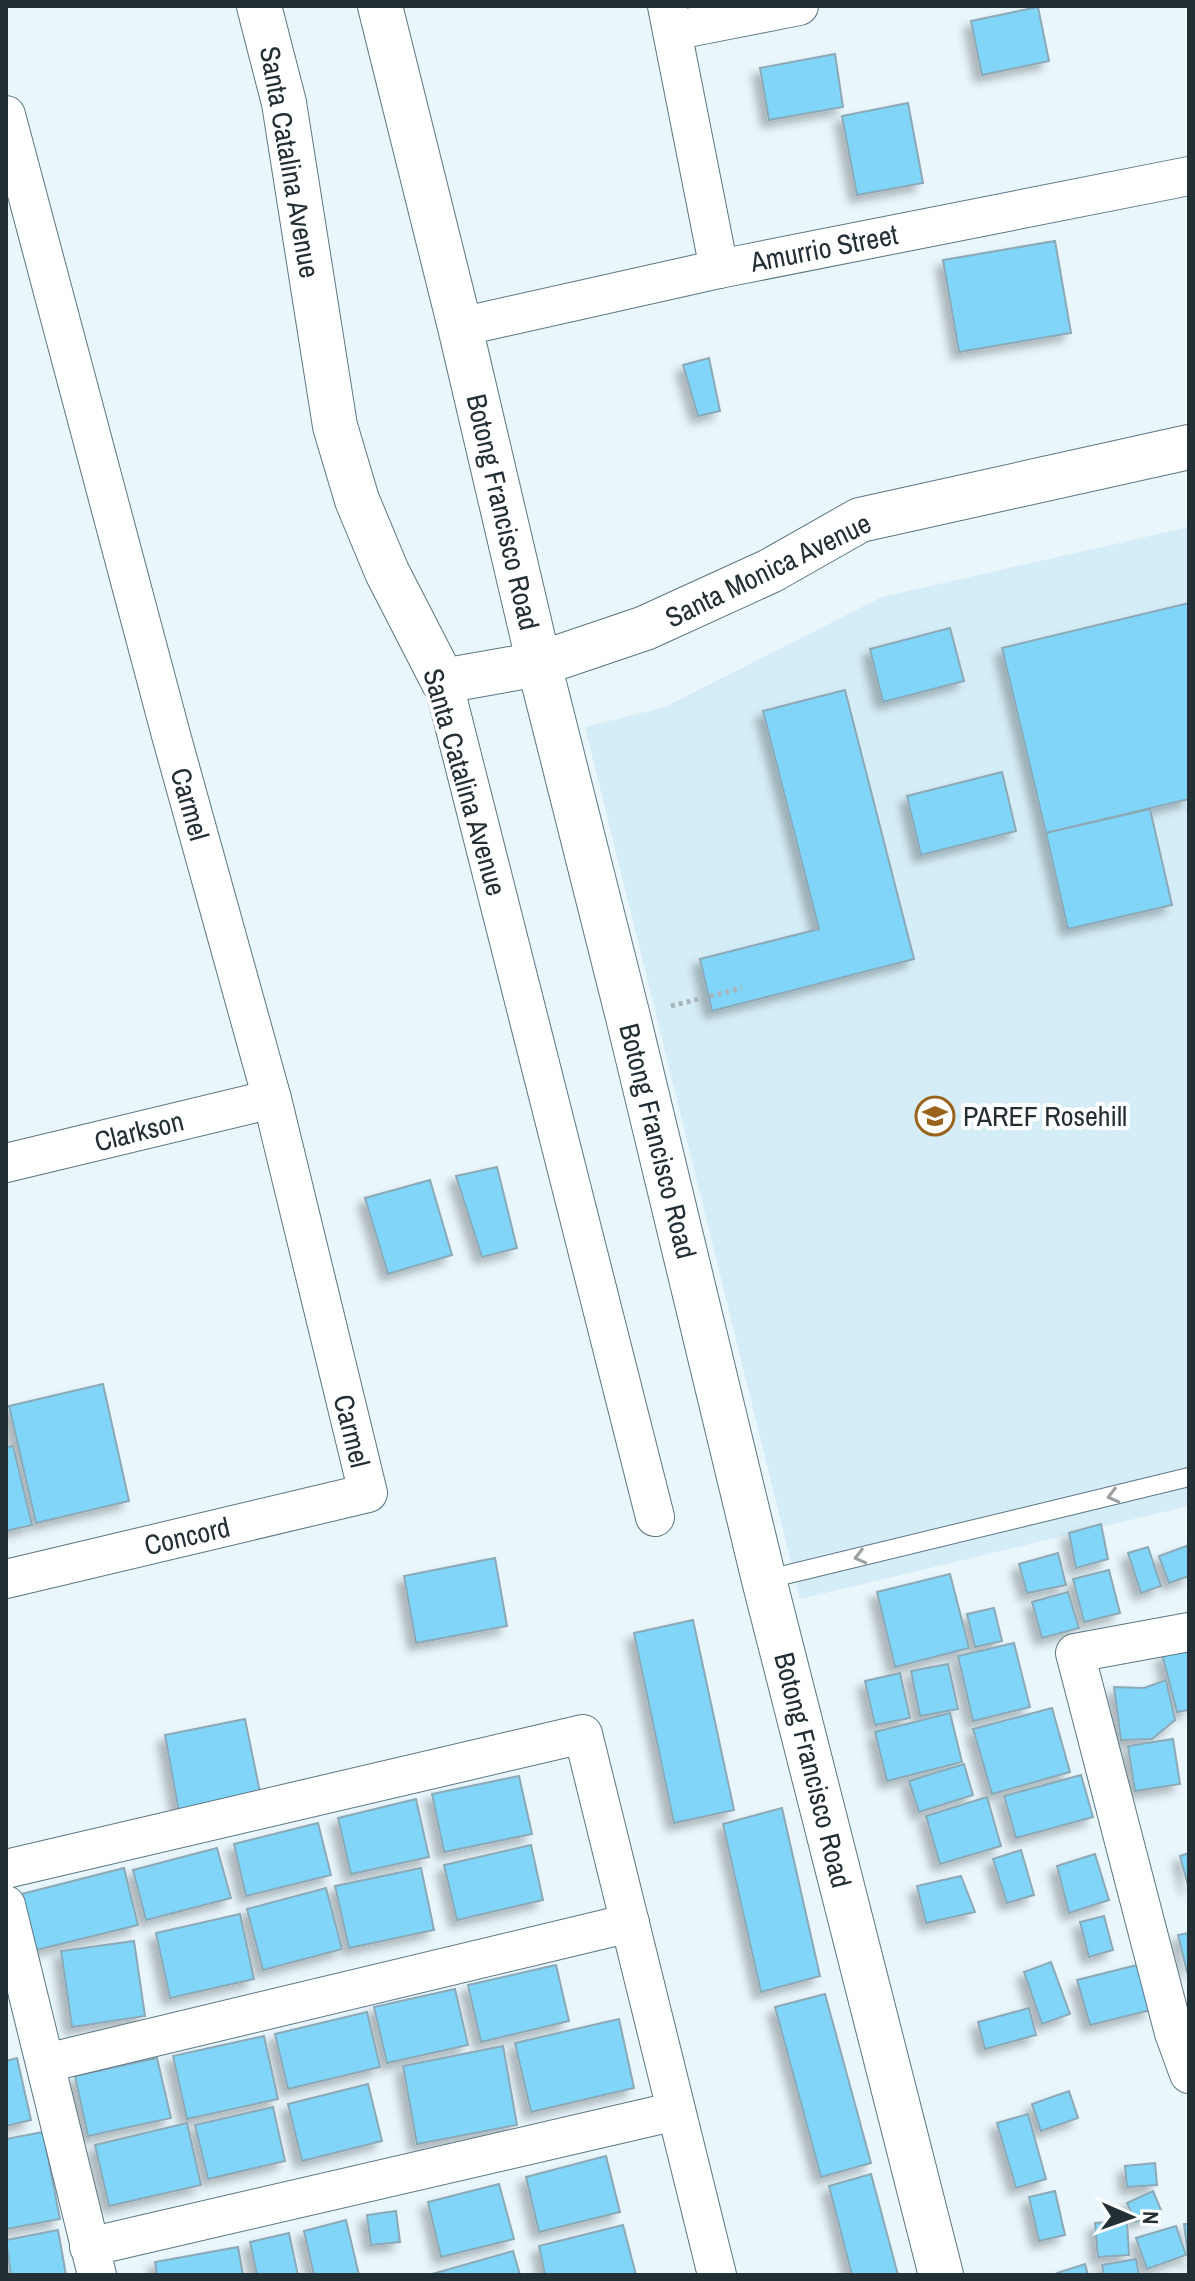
<svg xmlns="http://www.w3.org/2000/svg" width="1195" height="2281" viewBox="0 0 1195 2281" font-family="'Archivo Narrow',sans-serif">
  <defs>
    <filter id="shadow"><feDropShadow dx="-7" dy="7" stdDeviation="4" flood-color="#0004"/></filter>
  </defs>
  <rect width="100%" height="100%" fill="#e9f6fc"/>
  <polygon fill="#d5edf7" points="1189,527 1189,1506 800,1599 585,727 665,707 882,597"/>
  <g fill="#81d5f9" stroke="#8ba9b6" stroke-width="2" filter="url(#shadow)">
    <polygon points="1038,7 1049,61 982,75 971,21"/>
    <polygon points="835,54 843,107 769,120 760,68"/>
    <polygon points="908,103 923,183 857,195 842,116"/>
    <polygon points="1055,241 1071,333 959,352 943,260"/>
    <polygon points="709,358 720,411 698,416 683,365"/>
    <polygon points="1189,603 1189,799 1046,833 1002,648"/>
    <polygon points="950,628 964,681 883,702 870,649"/>
    <polygon points="845,690 914,959 712,1011 700,959 819,929 763,711"/>
    <polygon points="1002,772 1016,831 921,855 907,796"/>
    <polygon points="1150,809 1172,905 1068,929 1046,833"/>
    <polygon points="497,1167 517,1248 482,1257 456,1176"/>
    <polygon points="430,1180 452,1255 388,1274 365,1198"/>
    <polygon points="103,1384 129,1501 36,1523 9,1406"/>
    <polygon points="13,1446 32,1525 6,1531 6,1447"/>
    <polygon points="1101,1524 1108,1559 1076,1568 1069,1533"/>
    <polygon points="1189,1545 1189,1576 1169,1583 1159,1556"/>
    <polygon points="1148,1547 1161,1586 1141,1593 1128,1553"/>
    <polygon points="1058,1553 1066,1585 1027,1593 1019,1564"/>
    <polygon points="495,1558 507,1626 416,1643 404,1576"/>
    <polygon points="1109,1570 1120,1613 1084,1622 1073,1579"/>
    <polygon points="950,1574 969,1648 895,1667 877,1592"/>
    <polygon points="1068,1592 1079,1628 1042,1638 1032,1602"/>
    <polygon points="994,1608 1002,1641 975,1647 967,1614"/>
    <polygon points="693,1620 734,1810 674,1823 634,1633"/>
    <polygon points="1014,1643 1030,1707 973,1721 958,1656"/>
    <polygon points="1189,1649 1189,1710 1177,1712 1162,1654"/>
    <polygon points="948,1664 958,1709 920,1716 911,1671"/>
    <polygon points="900,1673 910,1718 875,1725 865,1681"/>
    <polygon points="1166,1680 1175,1720 1152,1739 1121,1740 1114,1687 1144,1688"/>
    <polygon points="1052,1708 1070,1772 992,1794 973,1729"/>
    <polygon points="950,1713 962,1762 887,1781 875,1732"/>
    <polygon points="245,1719 262,1802 180,1818 165,1735"/>
    <polygon points="1173,1739 1180,1784 1135,1791 1128,1746"/>
    <polygon points="964,1764 973,1795 919,1812 909,1781"/>
    <polygon points="1081,1775 1093,1817 1016,1838 1004,1796"/>
    <polygon points="519,1776 532,1834 444,1852 432,1794"/>
    <polygon points="987,1797 1001,1846 940,1864 926,1816"/>
    <polygon points="416,1799 429,1857 351,1874 338,1818"/>
    <polygon points="782,1808 820,1976 761,1992 723,1824"/>
    <polygon points="318,1823 331,1875 246,1896 234,1844"/>
    <polygon points="531,1845 543,1900 457,1920 444,1865"/>
    <polygon points="217,1848 231,1898 146,1920 133,1870"/>
    <polygon points="1021,1850 1034,1895 1007,1903 993,1859"/>
    <polygon points="1189,1853 1189,1889 1180,1856"/>
    <polygon points="1095,1854 1109,1900 1069,1913 1057,1866"/>
    <polygon points="124,1868 138,1925 24,1953 10,1897"/>
    <polygon points="421,1868 434,1930 349,1948 335,1886"/>
    <polygon points="961,1876 975,1912 926,1923 917,1886"/>
    <polygon points="326,1888 342,1949 263,1970 247,1909"/>
    <polygon points="240,1914 254,1979 170,1998 156,1933"/>
    <polygon points="1104,1916 1113,1950 1089,1957 1080,1922"/>
    <polygon points="1189,1933 1189,1971 1187,1972 1178,1935"/>
    <polygon points="134,1941 145,2016 72,2027 61,1951"/>
    <polygon points="1051,1962 1070,2014 1042,2024 1024,1972"/>
    <polygon points="1141,1964 1151,2010 1090,2025 1077,1980"/>
    <polygon points="556,1965 569,2021 481,2042 468,1985"/>
    <polygon points="455,1989 468,2045 387,2063 374,2007"/>
    <polygon points="825,1994 871,2163 821,2177 775,2007"/>
    <polygon points="1029,2008 1036,2035 985,2049 978,2022"/>
    <polygon points="367,2012 380,2067 288,2089 275,2034"/>
    <polygon points="619,2019 634,2088 531,2112 515,2043"/>
    <polygon points="264,2036 278,2099 187,2119 173,2056"/>
    <polygon points="503,2046 517,2125 417,2144 403,2066"/>
    <polygon points="17,2058 31,2120 6,2126 6,2061"/>
    <polygon points="157,2058 171,2118 88,2136 75,2076"/>
    <polygon points="368,2084 382,2141 302,2161 288,2104"/>
    <polygon points="1069,2091 1078,2118 1041,2131 1032,2104"/>
    <polygon points="273,2107 285,2161 208,2179 195,2125"/>
    <polygon points="1028,2114 1046,2179 1016,2188 997,2123"/>
    <polygon points="187,2123 201,2185 109,2206 95,2145"/>
    <polygon points="43,2132 60,2219 6,2229 6,2139"/>
    <polygon points="606,2156 620,2212 539,2232 526,2177"/>
    <polygon points="1155,2163 1157,2185 1127,2187 1125,2166"/>
    <polygon points="871,2174 898,2275 852,2275 829,2186"/>
    <polygon points="499,2184 514,2239 441,2257 428,2202"/>
    <polygon points="1055,2191 1065,2235 1039,2241 1029,2197"/>
    <polygon points="1153,2191 1161,2210 1136,2222 1127,2203"/>
    <polygon points="396,2211 400,2242 371,2245 367,2215"/>
    <polygon points="346,2220 359,2275 314,2275 304,2231"/>
    <polygon points="1127,2221 1129,2255 1098,2257 1095,2223"/>
    <polygon points="1184,2224 1189,2224 1189,2264"/>
    <polygon points="623,2225 636,2275 545,2275 539,2246"/>
    <polygon points="1176,2226 1186,2255 1147,2269 1136,2238"/>
    <polygon points="58,2230 66,2275 11,2275 6,2240"/>
    <polygon points="289,2233 298,2275 257,2275 250,2242"/>
    <polygon points="238,2247 243,2275 157,2275 155,2262"/>
    <polygon points="513,2251 520,2275 432,2275 432,2274"/>
    <polygon points="1136,2259 1139,2275 1104,2275 1102,2265"/>
    <polygon points="1085,2264 1088,2275 1058,2275 1057,2273"/>
  </g>
  <g fill="none" stroke-linecap="round" stroke-linejoin="round">
    <g stroke="#5a7683" stroke-width="20">
      <polyline id="service" points="764,1580 1189,1477"/>
    </g>
    <g stroke="#5a7683" stroke-width="40">
      <g id="minor">
        <polyline points="667,6 719,269"/>
        <polyline points="672,31 799,6"/>
        <polyline points="6,115 171,735 272,1099 368,1493 6,1579"/>
        <polyline points="460,327 719,269 1189,176"/>
        <polyline points="443,681 655,1517"/>
        <polyline points="6,1163 272,1099"/>
        <polyline points="1189,1632 1075,1653 1174,2033 1189,2074"/>
        <polyline points="6,1869 583,1734 717,2275"/>
        <polyline points="6,1905 97,2275"/>
        <polyline points="46,2063 630,1923"/>
        <polyline points="89,2247 676,2111"/>
      </g>
    </g>
    <g stroke="#5a7683" stroke-width="46">
      <g id="tertiary">
        <polyline points="259,6 284,103 335,426 357,500 387,572 443,681 539,664 645,628 770,571 860,520 1189,447"/>
        <polyline points="380,6 460,327 539,664 628,1017 764,1580 941,2275"/>
      </g>
    </g>
    <polyline stroke="#a9b6bc" stroke-width="5" stroke-dasharray="4 4" stroke-linecap="butt" points="671,1006 742,988"/>
    <use href="#service" stroke="#fff" stroke-width="18"/>
    <use href="#minor" stroke="#fff" stroke-width="38"/>
    <use href="#tertiary" stroke="#fff" stroke-width="44"/>
  </g>
  <defs><path id="oneway-chevron" d="M-2-3.5L2.5 0L-2 3.5" fill="none" stroke-width="1.6" stroke-linecap="round" stroke-linejoin="round" transform="scale(2)"/></defs>
  <g stroke="#9ca1a4">
    <use href="#oneway-chevron" transform="translate(1113 1496) rotate(166)"/>
    <use href="#oneway-chevron" transform="translate(860 1557) rotate(166)"/>
  </g>
  <defs>
    <g id="school-ring" transform="scale(2)"><circle r="9.5" fill="#fff" stroke="#99631b" stroke-width="1.5"/><path d="M0-5L7-2L0 1L-7-2ZM-4 1L0 2.5L4 1V4Q0 6-4 4Z" fill="#99631b"/></g>
  </defs>
  <g fill-rule="evenodd">
    <use href="#school-ring" x="935" y="1116"/>
  </g>
  <g text-anchor="middle" dominant-baseline="central" stroke-width="8" stroke-linejoin="round" paint-order="stroke">
    <g font-size="28" fill="#222f34" stroke="#fff">
      <text transform="translate(290 162) rotate(80)">Santa Catalina Avenue</text>
      <text transform="translate(824 248) rotate(-11)">Amurrio Street</text>
      <text transform="translate(503 512) rotate(77)">Botong Francisco Road</text>
      <text transform="translate(768 570) rotate(-26)">Santa Monica Avenue</text>
      <text transform="translate(465 782) rotate(74)">Santa Catalina Avenue</text>
      <text transform="translate(190 804) rotate(74)">Carmel</text>
      <text transform="translate(139 1131) rotate(-14)">Clarkson</text>
      <text transform="translate(658 1141) rotate(76)">Botong Francisco Road</text>
      <text transform="translate(352 1431) rotate(76)">Carmel</text>
      <text transform="translate(187 1536) rotate(-13)">Concord</text>
      <text transform="translate(813 1770) rotate(76)">Botong Francisco Road</text>
    </g>
    <g font-size="28" fill="#222f34" stroke="#fff" text-anchor="start">
      <text x="963" y="1116">PAREF Rosehill</text>
    </g>
  </g>
  <rect width="1195" height="2281" fill="none" stroke="#222f34" stroke-width="16"/>
  <g transform="translate(1131 2217) rotate(92)" stroke="#ffffff" stroke-width="6" paint-order="stroke">
  <path d="M0-6L14 30L0 20L-14 30Z" fill="#222f34"/>
  <text y="-12" font-size="22" font-weight="bold" text-anchor="middle" fill="#222f34">N</text>
  </g>
</svg>
